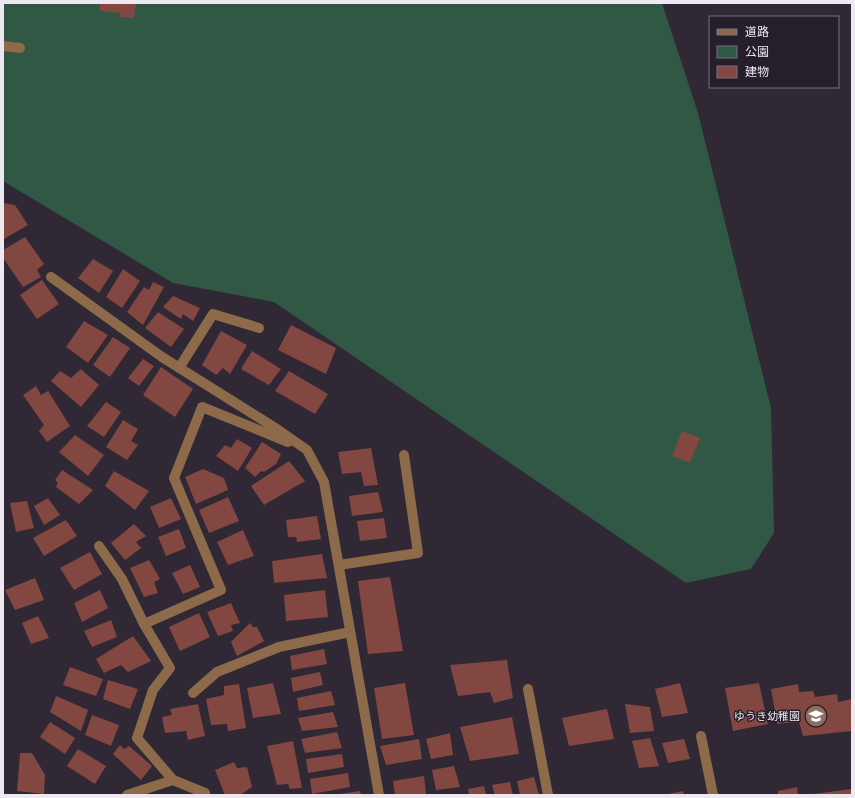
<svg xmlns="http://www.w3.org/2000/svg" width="855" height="798" viewBox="0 0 855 798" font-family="Poppins,'Noto Sans JP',sans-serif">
  <rect width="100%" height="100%" fill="#302835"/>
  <polygon fill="#305844" points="3,3 662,3 698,113 771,408 774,533 751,569 686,583 274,302 173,283 3,181"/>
  <g fill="#824740">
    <polygon points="100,3 136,3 134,18 120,17 120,13 100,11"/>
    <polygon points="3,203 15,205 28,225 4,239"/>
    <polygon points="25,237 44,264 37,270 41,277 23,287 3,258 3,250"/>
    <polygon points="93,259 113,271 99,293 78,278"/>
    <polygon points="123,269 140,281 122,308 106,297"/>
    <polygon points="42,280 59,304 37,319 20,295"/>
    <polygon points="153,282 164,287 143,325 127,312 144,287 149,290"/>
    <polygon points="173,296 200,308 193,321 183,314 181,319 163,307"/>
    <polygon points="158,312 184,329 171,347 145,328"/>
    <polygon points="84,321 108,335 88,363 66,347"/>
    <polygon points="291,325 336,348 326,374 278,350"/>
    <polygon points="221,331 247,345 230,374 223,368 216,375 202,365"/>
    <polygon points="113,337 130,348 110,377 93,365"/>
    <polygon points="252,351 281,369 269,385 241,369"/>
    <polygon points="143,359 154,366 139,386 128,378"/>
    <polygon points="161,367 193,389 175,417 143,395"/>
    <polygon points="81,369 99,385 81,407 51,381 60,371 71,378"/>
    <polygon points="289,371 328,394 315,414 275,391"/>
    <polygon points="36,386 41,395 48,391 70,426 47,442 39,431 44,425 23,395"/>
    <polygon points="106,402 121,412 104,437 87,426"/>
    <polygon points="123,420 138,429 131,441 138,445 127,460 106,447"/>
    <polygon points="682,431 700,438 690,463 672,456"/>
    <polygon points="75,435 104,455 88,476 59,452"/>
    <polygon points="237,439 252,448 238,471 216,456 225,445 231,448"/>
    <polygon points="262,442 281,454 276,464 264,472 261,471 255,477 245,468"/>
    <polygon points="371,448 378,485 364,486 361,472 342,474 338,452"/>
    <polygon points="289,461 305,481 264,505 251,486"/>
    <polygon points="203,469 224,478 228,490 196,504 185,477"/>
    <polygon points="62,470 93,490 79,504 56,487 58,483 55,480"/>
    <polygon points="114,471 149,491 135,510 105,486"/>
    <polygon points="378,492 383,512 352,516 349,496"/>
    <polygon points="228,497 239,521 209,533 199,510"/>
    <polygon points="48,498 60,515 44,525 34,506"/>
    <polygon points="171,498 181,519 159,528 150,507"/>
    <polygon points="27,501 34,528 16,532 10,503"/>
    <polygon points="317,516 321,539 297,542 296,537 288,537 286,520"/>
    <polygon points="384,518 387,538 360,541 357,521"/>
    <polygon points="66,520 77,536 44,556 33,538"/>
    <polygon points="134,524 146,536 136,542 141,548 125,560 111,543"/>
    <polygon points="179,529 186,548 166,556 158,537"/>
    <polygon points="243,530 254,556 228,565 217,542"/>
    <polygon points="90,552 102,574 74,590 60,568"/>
    <polygon points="322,554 327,578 274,583 272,561"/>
    <polygon points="149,560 160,579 154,582 158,593 144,597 130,568"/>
    <polygon points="190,565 200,587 183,594 172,573"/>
    <polygon points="390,577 403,651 368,654 358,581"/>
    <polygon points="35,578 44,600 15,610 5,590"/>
    <polygon points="100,590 108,608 82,622 74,603"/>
    <polygon points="325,590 328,617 286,621 284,595"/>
    <polygon points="231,603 240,623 231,625 233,631 218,636 207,612"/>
    <polygon points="199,613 210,637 180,651 169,627"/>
    <polygon points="38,616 49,638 31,644 22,623"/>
    <polygon points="111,620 117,637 92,647 84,631"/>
    <polygon points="250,623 253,627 257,627 264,641 237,656 231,642"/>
    <polygon points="133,636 151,661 128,672 121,665 104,673 96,659"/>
    <polygon points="324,649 327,664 292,670 290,656"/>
    <polygon points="507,660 513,698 494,703 490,692 458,696 450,665"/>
    <polygon points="70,667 103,679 96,696 63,685"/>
    <polygon points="320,672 323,685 293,692 291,678"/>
    <polygon points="108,680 138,689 130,709 103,699"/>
    <polygon points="273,683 281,714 253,718 247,688"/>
    <polygon points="405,683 414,735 382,739 374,688"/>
    <polygon points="680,683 688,713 662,717 655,689"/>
    <polygon points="759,683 768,724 733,731 725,688"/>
    <polygon points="239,684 246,728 228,731 227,724 211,725 206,699 224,695 224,686"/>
    <polygon points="798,684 799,692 813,691 815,697 837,694 838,702 852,699 852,731 803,736 799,722 777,724 771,689"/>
    <polygon points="331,691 335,705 299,711 297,698"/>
    <polygon points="56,696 88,710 81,731 50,712"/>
    <polygon points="198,704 205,736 188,740 186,731 165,733 162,717 172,715 170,709"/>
    <polygon points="625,704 650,707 654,731 630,733"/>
    <polygon points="607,709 614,739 569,746 562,718"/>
    <polygon points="333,712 338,727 302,731 298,718"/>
    <polygon points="92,715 119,725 111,746 85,735"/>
    <polygon points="512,717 519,754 470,761 460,727"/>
    <polygon points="50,722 75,738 65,754 40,737"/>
    <polygon points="337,732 342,748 305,753 301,739"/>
    <polygon points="450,733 453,755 431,759 426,739"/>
    <polygon points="650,738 659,766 639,768 632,741"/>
    <polygon points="419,739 422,759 386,765 380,746"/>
    <polygon points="684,739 690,759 668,763 662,743"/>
    <polygon points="293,741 302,788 290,789 288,784 277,785 267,746"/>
    <polygon points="120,745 124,749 129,746 152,766 141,780 113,754"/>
    <polygon points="78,749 106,766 95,784 67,766"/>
    <polygon points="20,753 32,753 45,775 44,794 17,791"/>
    <polygon points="342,754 344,767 308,773 306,759"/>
    <polygon points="234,762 237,768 247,767 252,787 240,795 225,795 215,770"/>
    <polygon points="454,766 460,787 436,790 432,770"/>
    <polygon points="348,773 350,787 312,794 310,779"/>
    <polygon points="424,776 426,794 420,795 395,795 393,781"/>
    <polygon points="534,777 539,795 520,795 517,781"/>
    <polygon points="510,782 513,795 495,795 492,785"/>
    <polygon points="484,786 486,795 469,795 468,789"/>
    <polygon points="797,787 798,795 778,795 778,791"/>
    <polygon points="852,789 852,795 813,795 813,794"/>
    <polygon points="360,791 361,795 339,795 339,794"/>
    <polygon points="683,791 684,795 668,795 668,794"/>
  </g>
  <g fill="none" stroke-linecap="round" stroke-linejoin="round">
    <g stroke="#8d6a4a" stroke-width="10">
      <polyline points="3,46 20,48"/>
      <polyline points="51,277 162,357 277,429 307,450 324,482 379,795"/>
      <polyline points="179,368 213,314 259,328"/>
      <polyline points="99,546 122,579 144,624 221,590 174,478 202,407 288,442"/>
      <polyline points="339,565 418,553 404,455"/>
      <polyline points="144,624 170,668 153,690 137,738 173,780 205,793"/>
      <polyline points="528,689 548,795"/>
      <polyline points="193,693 217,672 279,647 350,632"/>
      <polyline points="701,736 713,795"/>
      <polyline points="127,795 173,780"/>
    </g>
  </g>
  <defs>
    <g id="school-disc" transform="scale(1.15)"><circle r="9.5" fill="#8d6e63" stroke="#261e2a"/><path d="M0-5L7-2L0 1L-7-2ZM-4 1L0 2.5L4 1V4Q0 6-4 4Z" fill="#fff"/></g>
  </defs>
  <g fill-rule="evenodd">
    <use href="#school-disc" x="816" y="716"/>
  </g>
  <g text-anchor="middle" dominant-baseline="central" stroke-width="3" stroke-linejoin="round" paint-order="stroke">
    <g font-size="11" fill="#eee8f1" stroke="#261e2a" text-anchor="end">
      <text x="800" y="716">ゆうき幼稚園</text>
    </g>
  </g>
  <rect width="855" height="798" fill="none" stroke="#eee8f1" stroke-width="8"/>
  <rect x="709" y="16" width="130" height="72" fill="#261e2a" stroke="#766f7a"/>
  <rect x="717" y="29" width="20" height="6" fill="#8d6a4a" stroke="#766f7a"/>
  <text x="745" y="36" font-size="12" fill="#eee8f1">道路</text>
  <rect x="717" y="46" width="20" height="12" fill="#305844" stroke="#766f7a"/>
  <text x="745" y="56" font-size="12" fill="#eee8f1">公園</text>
  <rect x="717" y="66" width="20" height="12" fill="#824740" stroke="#766f7a"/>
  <text x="745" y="76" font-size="12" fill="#eee8f1">建物</text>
</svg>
